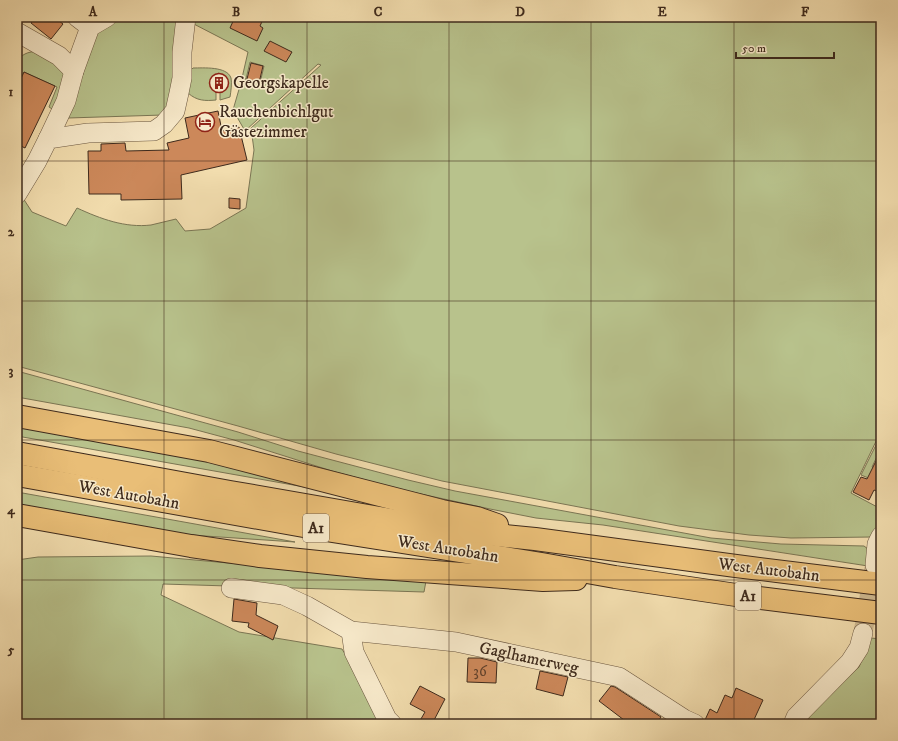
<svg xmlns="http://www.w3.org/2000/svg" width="898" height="741" viewBox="0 0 898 741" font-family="'IM FELL DW Pica',serif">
  <rect width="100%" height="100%" fill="#f2ddae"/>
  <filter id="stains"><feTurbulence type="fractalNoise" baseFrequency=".005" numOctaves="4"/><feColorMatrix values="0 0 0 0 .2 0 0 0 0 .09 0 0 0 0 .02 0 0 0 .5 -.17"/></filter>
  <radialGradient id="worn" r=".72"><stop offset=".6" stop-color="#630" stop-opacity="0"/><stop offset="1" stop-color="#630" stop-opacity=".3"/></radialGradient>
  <g fill="#b8c28c" stroke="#7b7654">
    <polygon points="117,17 176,17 178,69 171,104 163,115 68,118 88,43 100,27"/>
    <path d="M189,17H881V431L851,493L881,509V520L872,537L791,538L749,535L679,526L442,481L336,454L238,426L17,366V202L21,195L32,212L66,226L77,208C101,219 125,228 151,225C159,223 168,221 176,219L185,231L210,229L246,208L254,150L251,128L321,65L318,64L245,131L233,110L242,79L260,83L264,66L250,62L246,79L242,78L248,52L188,21Z"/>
    <path d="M40,51L68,72L57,112L49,107L57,87L24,72L17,87C17,65 13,52 40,51Z"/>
    <path d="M193,68C203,68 227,66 231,78C232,83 231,91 230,97L220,100V89H224L225,78L223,75L218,73L215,77L214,88L216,89V100C205,101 197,101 188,93L189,72Z"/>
    <polygon points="17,371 238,432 298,451 408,480 455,491 711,538 781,544 864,546 872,552 868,566 603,525 536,518 490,509 398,489 332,471 234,440 189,428 17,397"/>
    <polygon points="17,424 179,455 327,491 17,436"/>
    <polygon points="881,435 881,448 872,467 880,471 876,481 861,475"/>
    <polygon points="17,492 295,542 190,535 17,505"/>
    <polygon points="151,556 426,581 424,592 163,584 161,595 239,632 342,649 386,724 17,724 17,560 38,557"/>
    <polygon points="871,638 881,639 881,724 803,724 812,710 859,667"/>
  </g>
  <g fill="#cc885a" stroke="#3e2a1c">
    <polygon points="36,17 54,17 63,24 51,39 31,23"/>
    <polygon points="235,17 264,17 260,26 263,28 257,41 230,28"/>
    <polygon points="270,41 292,52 286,62 264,51"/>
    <polygon points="251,63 263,66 259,83 247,79"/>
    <polygon points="24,72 55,86 25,148 17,144 17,87"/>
    <polygon points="218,111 222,131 239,127 247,160 181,175 182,199 121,200 121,194 89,194 88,151 101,151 101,144 125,143 126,151 169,150 167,143 189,138 185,118"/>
    <polygon points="229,198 240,199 240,209 229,208"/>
    <polygon points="881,451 881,493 874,490 869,500 853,492 861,477 867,479"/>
    <polygon points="234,599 257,603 256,615 278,626 273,640 248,627 249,623 232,621"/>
    <polygon points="468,658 480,658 497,662 496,683 467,682"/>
    <polygon points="540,671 568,677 563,696 536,689"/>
    <polygon points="420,686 445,699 432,724 418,724 425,712 410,704"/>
    <polygon points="611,686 615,687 661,717 656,724 621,724 624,720 599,701"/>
    <polygon points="736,688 763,700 752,724 706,724 705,720 710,709 717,713 725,695 732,698"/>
  </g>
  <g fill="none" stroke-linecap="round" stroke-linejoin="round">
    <polyline stroke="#ceb991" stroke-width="19" stroke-dasharray="19 10" stroke-linecap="butt" points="863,633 874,568"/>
    <g stroke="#6b5740" stroke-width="20">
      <g id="minor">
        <polyline points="77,17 90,27"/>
        <polyline points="17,32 59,56 74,71"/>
        <polyline points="48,139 66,101 74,71 90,27 107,17"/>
        <polyline points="17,194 37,161 48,139 88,133 154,131 164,124 175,111 179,93 182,78 182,52 186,17"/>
        <polyline points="875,565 877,544 881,536"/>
        <polyline points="231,588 283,595 307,606 351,631 456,642 619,677 684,719 695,724"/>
        <polyline points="351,631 354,652 387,719 392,724"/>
        <polyline points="793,724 796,717 850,662 859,648 863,633"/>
      </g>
    </g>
    <g stroke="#3e2a1c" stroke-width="24">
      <g id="highway">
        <polyline points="17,416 209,451 442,511 477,518 497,525"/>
        <polyline points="17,453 230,492 408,523 477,533 535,539 736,566 881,584"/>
        <polyline points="17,475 326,530 542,564 615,577 736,595 881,613"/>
        <polyline points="17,515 191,546 260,556 367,567 543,580 576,579"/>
      </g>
    </g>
    <use href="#minor" stroke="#f7e9ca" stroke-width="19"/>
    <use href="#highway" stroke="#e9be77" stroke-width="22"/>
  </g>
  <path fill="none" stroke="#3e2a1c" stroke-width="1" stroke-opacity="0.55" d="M164,17V724M307,17V724M449,17V724M591,17V724M734,17V724M17,161H881M17,301H881M17,440H881M17,580H881"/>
  <defs>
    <g id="building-ring" transform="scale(1)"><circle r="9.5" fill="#f7e9ca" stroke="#8f2418" stroke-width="1.5"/><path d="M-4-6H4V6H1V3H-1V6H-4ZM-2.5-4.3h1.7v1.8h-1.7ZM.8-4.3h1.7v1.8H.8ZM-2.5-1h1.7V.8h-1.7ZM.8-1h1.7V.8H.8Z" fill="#8f2418"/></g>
    <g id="hotel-ring" transform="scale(1)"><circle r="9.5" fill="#f7e9ca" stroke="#8f2418" stroke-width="1.5"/><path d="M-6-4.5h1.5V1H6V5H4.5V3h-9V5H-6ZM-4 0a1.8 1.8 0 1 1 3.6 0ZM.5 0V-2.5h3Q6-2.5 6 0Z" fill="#8f2418"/></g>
  </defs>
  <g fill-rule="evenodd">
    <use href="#building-ring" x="219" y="83"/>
    <use href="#hotel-ring" x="205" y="122"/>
  </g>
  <g text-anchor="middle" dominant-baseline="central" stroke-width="3" stroke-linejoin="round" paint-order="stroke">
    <g font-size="15" fill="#62422c">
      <text x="480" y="671">36</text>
    </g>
    <g fill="#f7e9ca" stroke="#766350" stroke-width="1">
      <rect x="303" y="514" width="26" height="28" rx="3"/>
      <rect x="735" y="582" width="26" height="28" rx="3"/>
    </g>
    <g font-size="16" font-weight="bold" fill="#3e2a1c">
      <text x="316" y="528">A1</text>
      <text x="748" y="596">A1</text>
    </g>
    <g font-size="17" fill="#3e2a1c" stroke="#f7e9ca" text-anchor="start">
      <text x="233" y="83">Georgskapelle</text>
      <text x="219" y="112">Rauchenbichlgut<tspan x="219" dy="20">Gästezimmer</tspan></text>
    </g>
    <g font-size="17" fill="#3e2a1c" stroke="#f7e9ca">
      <text transform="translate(129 495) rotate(10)">West Autobahn</text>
      <text transform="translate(448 549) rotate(9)">West Autobahn</text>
      <text transform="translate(769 570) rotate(7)">West Autobahn</text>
      <text transform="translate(529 658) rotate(12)">Gaglhamerweg</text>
    </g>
  </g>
  <rect width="898" height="741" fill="none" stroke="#f2ddae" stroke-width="44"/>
  <path d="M736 52v6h98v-6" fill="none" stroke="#3e2a1c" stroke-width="2"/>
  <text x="742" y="52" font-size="12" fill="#3e2a1c" stroke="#f7e9ca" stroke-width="3" paint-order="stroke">50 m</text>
  <rect x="22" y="22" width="854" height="697" fill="none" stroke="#3e2a1c" stroke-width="1.5"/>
  <g font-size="13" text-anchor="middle" font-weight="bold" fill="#3e2a1c">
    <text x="93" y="16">A</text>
    <text x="236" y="16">B</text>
    <text x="378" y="16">C</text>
    <text x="520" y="16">D</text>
    <text x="662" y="16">E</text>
    <text x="805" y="16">F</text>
    <text x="11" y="96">1</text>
    <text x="11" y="236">2</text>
    <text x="11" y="375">3</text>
    <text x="11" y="514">4</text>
    <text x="11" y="654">5</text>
  </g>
  <rect width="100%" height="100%" filter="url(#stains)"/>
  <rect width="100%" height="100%" fill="url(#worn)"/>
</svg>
